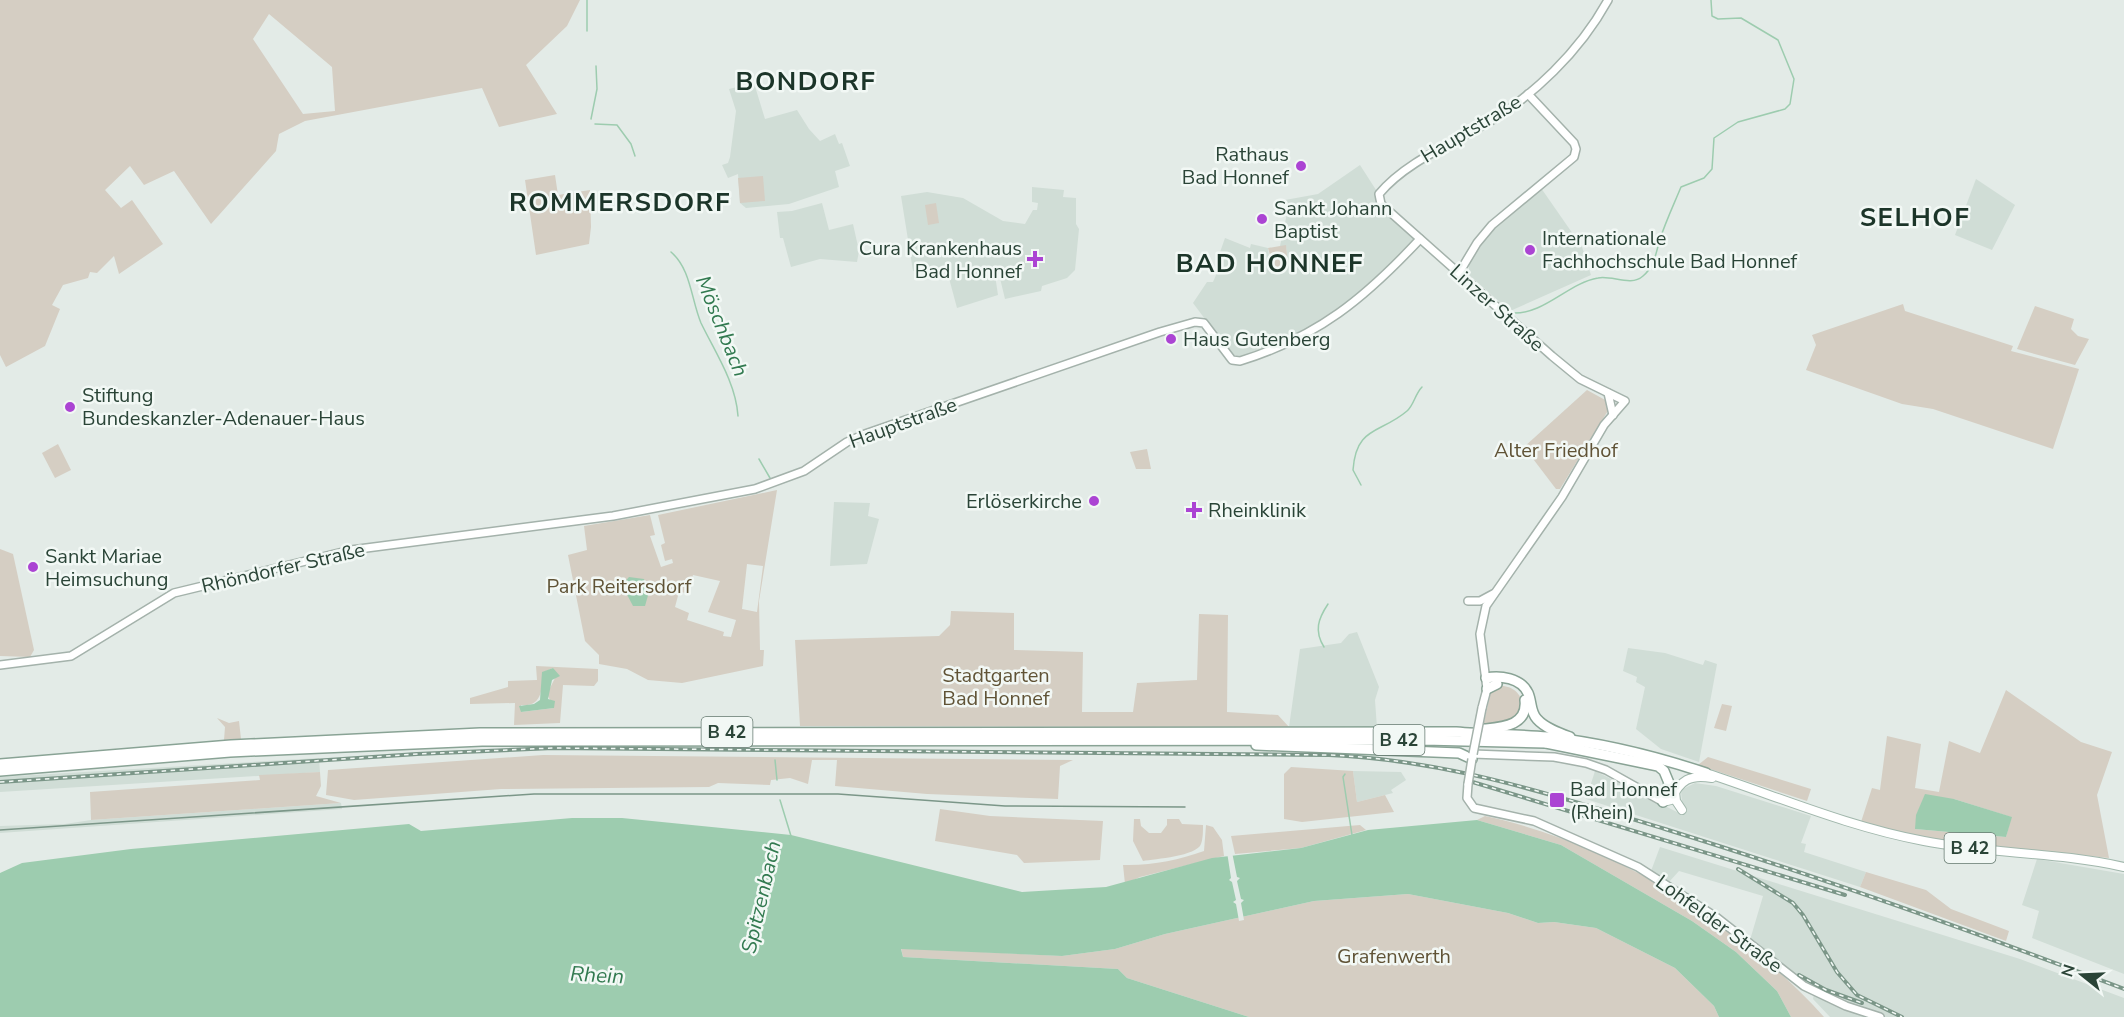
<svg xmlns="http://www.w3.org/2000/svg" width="2124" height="1017" viewBox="0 0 2124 1017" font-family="'Nunito Sans',sans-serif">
  <rect width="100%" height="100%" fill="#e3ebe7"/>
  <g fill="#d0ddd6">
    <polygon points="754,83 765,119 797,110 809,129 820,141 835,134 839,144 842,143 850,166 835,171 839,187 789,204 746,208 740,203 738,174 728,178 722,165 728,163 730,157 736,111 729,89"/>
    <polygon points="1360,165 1378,193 1375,199 1377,205 1415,239 1359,296 1303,334 1242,356 1232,355 1193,303 1207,282 1213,282 1219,268 1219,255 1225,238 1250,248 1251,244 1268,248 1271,274 1288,266 1286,246 1280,246 1288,209 1285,200 1318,194"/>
    <polygon points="1976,179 2015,205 1992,250 1955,235"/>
    <polygon points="1032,187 1064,190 1063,197 1076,198 1076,224 1079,229 1075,270 1067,278 1042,286 1041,291 1005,299 999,274 995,275 998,295 957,308 946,267 913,271 901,196 927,192 963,198 1003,221 1025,224 1033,210 1037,210 1038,203 1032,202"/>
    <polygon points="1541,188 1582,247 1591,275 1510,311 1469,275 1469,264 1489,233"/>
    <polygon points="822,203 829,230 853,224 859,251 857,262 820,259 791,267 783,238 780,238 777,212 792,211"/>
    <polygon points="834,502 870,503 868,516 879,519 867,564 830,566"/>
    <polygon points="1357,632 1379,687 1375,700 1377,728 1289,727 1300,649 1341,643 1349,634"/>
    <polygon points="1628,648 1665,653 1703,665 1705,660 1717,664 1699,762 1661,749 1636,729 1645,687 1636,682 1637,677 1623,671"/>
    <polygon points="319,758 320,772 0,792 0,777"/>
    <polygon points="1353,771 1401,772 1406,780 1391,790 1393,793 1357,802"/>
    <polygon points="1595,771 1679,813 1682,804 1681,790 1695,783 1716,786 1811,816 1801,843 1806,844 1804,852 1866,872 1860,887 1586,799"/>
    <polygon points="341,803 342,809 0,833 0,826 65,824 91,820"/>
    <polygon points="1660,847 2020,959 2124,998 2124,1017 1830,1017 1813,999 1815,988 1750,940 1763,896 1679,871 1669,882 1651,871"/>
    <polygon points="2037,859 2124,874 2124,974 2032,938 2039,911 2022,905"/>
  </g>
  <g fill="#d5cec3" fill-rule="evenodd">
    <path d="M0,0H580L567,26L526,65L557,114L499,127L482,88L305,121L279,134L276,151L211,224L174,171L144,185L130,166L105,190L121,208L132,200L163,244L119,274L114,256L97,273L90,272L88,278L63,285L52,305L60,309L45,346L6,367L0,355ZM269,14L332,67L335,111L303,114L253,39Z"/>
    <polygon points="555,175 558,195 590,190 591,227 589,244 536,255 525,180"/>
    <polygon points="763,176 765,201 740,203 738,178"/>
    <polygon points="936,203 939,223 928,225 925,205"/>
    <polygon points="1286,245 1288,264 1274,270 1268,248"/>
    <polygon points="1903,304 1905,311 2013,346 2011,351 2079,369 2053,449 1933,409 1902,404 1806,370 1816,345 1812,335"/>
    <polygon points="2035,306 2074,319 2071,329 2078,336 2089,339 2075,365 2017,349"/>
    <polygon points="1587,390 1607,401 1609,409 1560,489 1556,489 1524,447"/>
    <polygon points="58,444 71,470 55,478 42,453"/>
    <polygon points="1147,449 1151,469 1136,469 1130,452"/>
    <path d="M777,490L759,601L760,650H764L763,666L682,683L648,680L627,669L599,664V655L585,641L568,555L587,550L584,526L650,515L655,535L650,536L661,567L673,563L672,559L665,561L661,545L665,543L658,515ZM747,564L763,566L757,612L742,609ZM693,575L720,581L708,612L736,620L731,637L723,636L724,632L687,620L689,613L675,607L679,592L687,593Z"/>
    <polygon points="0,549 13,554 34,650 30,657 0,656"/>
    <polygon points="951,611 1014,613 1014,650 1083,652 1082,712 1133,712 1137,683 1197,680 1199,614 1228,615 1227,712 1278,715 1289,727 800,726 795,640 939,636 950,625"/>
    <path d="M536,666L598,669V681L594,686L563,685L560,723L514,725L515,703L470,704V698L508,687V681L537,680ZM553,668L555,678L547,694L554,708L521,712V705C544,707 540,688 546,671Z"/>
    <path d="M1499,686C1520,684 1532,709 1512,721C1505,725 1491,724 1483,726L1491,691Z"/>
    <path d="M2006,690L2081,742L2112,752L2097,795L2109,858C2026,848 1941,846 1861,822L1872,788L1880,790L1887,736L1921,744L1915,788L1939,792L1949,741L1980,753ZM1954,799L2011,817L2006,837L1915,829Z"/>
    <polygon points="1722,704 1732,706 1726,731 1714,728"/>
    <polygon points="217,718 229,723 239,721 241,739 224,740 225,727"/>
    <polygon points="543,755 1073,760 1060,766 1058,799 927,794 835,786 837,760 812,760 808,784 790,778 771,780 770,785 718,783 709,787 501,789 354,800 326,795 328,770"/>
    <polygon points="1708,757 1811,789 1807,801 1698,765"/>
    <polygon points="1291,767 1353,771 1357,802 1385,795 1394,812 1302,822 1284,819 1284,774"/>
    <polygon points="320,772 321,786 316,796 341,803 91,820 90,792 260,780 259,775"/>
    <polygon points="940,809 990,816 1103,821 1100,860 1024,863 1017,855 935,841"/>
    <path d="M1485,816C1612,843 1737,921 1824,1017H1791L1777,991L1736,952L1692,921L1561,845L1477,820Z"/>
    <path d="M1134,819H1140L1141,826L1149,833H1161L1167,825V819H1179L1182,824L1203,825C1203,831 1203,839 1201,844C1197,856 1155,859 1143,861L1133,841Z"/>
    <path d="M1206,825L1213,827L1222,840L1224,856L1140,877L1125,884L1123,865C1151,866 1178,860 1204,851Z"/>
    <polygon points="1360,825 1366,830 1301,848 1235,854 1231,836"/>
    <polygon points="1866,872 1926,890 1951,909 2009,931 2006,941 1860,887"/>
    <polygon points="1408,894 1508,913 1538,923 1554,922 1596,928 1675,968 1714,1006 1719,1017 1249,1017 1127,978 1118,969 903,957 901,948 1062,956 1115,949 1165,934 1314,901"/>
  </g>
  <g fill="#9dccaf">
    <polygon points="629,577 644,579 649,592 645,606 633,606 622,585"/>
    <polygon points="553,668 560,676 552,680 548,699 555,701 554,708 521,712 519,706 534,704 540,700 542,672"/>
    <polygon points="1925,794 1954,799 2012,817 2006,837 1915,829 1916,815"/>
    <polygon points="572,818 622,818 791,835 1022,892 1106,887 1212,858 1301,848 1368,830 1477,820 1561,845 1692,921 1736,952 1777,991 1791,1017 1719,1017 1714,1006 1675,968 1596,928 1554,922 1538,923 1508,913 1408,894 1314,901 1165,934 1115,949 1062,956 901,949 903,957 1118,969 1127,978 1249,1017 0,1017 0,873 22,863 131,849 409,824 421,831"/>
  </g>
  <polygon fill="#e3ebe7" points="1227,852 1232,852 1237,877 1240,878 1237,881 1241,899 1244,900 1241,903 1244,920 1239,921 1236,904 1233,902 1236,900 1232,882 1229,880 1231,878"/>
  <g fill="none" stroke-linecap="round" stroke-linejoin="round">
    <g stroke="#9dccaf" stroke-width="1.5">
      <polyline points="587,0 587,31"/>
      <polyline points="591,119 597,89 596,66"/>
      <polyline points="595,124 617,125 631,144 635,156"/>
      <path d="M671,252C691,269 691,299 701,323C715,352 736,383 738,416"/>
      <path d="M1512,313C1544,315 1568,283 1598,278C1612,275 1631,287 1643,276C1655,266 1656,252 1660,239C1666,221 1674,204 1681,187L1704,178L1712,169L1714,138L1738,122L1785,109L1790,104L1794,79L1778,40L1741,18L1718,19L1712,16L1711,0"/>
      <polyline points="759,459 770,478"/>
      <path d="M1361,485L1353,470C1356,426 1380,434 1407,411C1414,405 1415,394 1422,387"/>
      <path d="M1324,647C1314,631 1318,619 1328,604"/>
      <polyline points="775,760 777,780"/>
      <polyline points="1345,774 1343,777 1352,835"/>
      <polyline points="780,800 791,836"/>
    </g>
    <g stroke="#a4b2ab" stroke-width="10">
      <g id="secondary">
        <polyline points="1459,273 1477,243 1492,225 1574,157 1576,149 1574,143 1528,94"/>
        <polyline points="1608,393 1613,415"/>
        <polyline points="1468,601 1480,601 1493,594"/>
        <path d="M0,665L71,656L174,593L351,550L613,516L755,489L804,471L847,442L865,434L1160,332L1195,322L1204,323L1232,360L1240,361C1318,337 1365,298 1420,239"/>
        <path d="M1482,708L1487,689L1480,634L1486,606L1562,497L1604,425L1625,401L1580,379L1552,356L1381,204L1379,194C1405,163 1447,146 1482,126C1533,97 1580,51 1608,0"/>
        <polyline points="1472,758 1473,754 1554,757 1586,763 1606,770 1663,802"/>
        <polyline points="1468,784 1467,798 1474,808 1534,821 1638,867 1716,917 1804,986 1846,1006 1880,1017"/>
      </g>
    </g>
    <g stroke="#a1b7ac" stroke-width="10">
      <g id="primary">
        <path d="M1706,773C1779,797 1849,827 1924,841C1990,854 2058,852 2124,867"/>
        <polyline points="1675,792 1676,801 1682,810"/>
        <path d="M1663,802L1671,800C1680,780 1690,774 1712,778"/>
      </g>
    </g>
    <g stroke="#89a395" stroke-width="12">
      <g id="highway">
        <path d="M1486,678C1500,675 1521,678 1528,693C1532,702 1530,712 1537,719C1545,728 1559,733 1570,737"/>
        <polyline points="1487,689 1497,684"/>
        <path d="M1485,729C1504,727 1528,725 1525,700"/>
        <polyline points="1546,743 1658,766 1664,771 1669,783 1663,802"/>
        <polyline points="1256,745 1459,753 1472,759"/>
        <path d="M0,764L231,745L480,733L1456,732C1486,735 1517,734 1548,737C1602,743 1655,756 1706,773"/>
        <polyline points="0,771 230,752 482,741 1424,740 1545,743"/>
      </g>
    </g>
    <use href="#secondary" stroke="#fff" stroke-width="7"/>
    <use href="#primary" stroke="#fff" stroke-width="8"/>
    <use href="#highway" stroke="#fff" stroke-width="9"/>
    <polyline stroke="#7b9688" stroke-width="1.5" points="0,830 534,794 838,794 1005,806 1185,807"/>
    <g stroke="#7b9688" stroke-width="4">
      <g id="rail">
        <polyline points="1466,780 1845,895"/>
        <path d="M0,782L417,754L553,748L1329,755C1446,760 1554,795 1665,829C1820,877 1972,931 2124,989"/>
        <polyline points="1738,869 1793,903 1803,915 1837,972 1857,995 1902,1017"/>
        <polyline points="1799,975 1826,990 1862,1003"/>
      </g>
    </g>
    <use href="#rail" stroke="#f2f8f5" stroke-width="1.5" stroke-dasharray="4.5" stroke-linecap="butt"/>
    <g stroke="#a4b2ab" stroke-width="10" stroke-linecap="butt">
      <g id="secondary-bridge">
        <polyline points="1473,754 1482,708"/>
        <polyline points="1468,784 1472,759"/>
      </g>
    </g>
    <use href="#secondary-bridge" stroke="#fff" stroke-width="7"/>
  </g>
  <g fill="#ab44d3" stroke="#f2f8f5" stroke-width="2">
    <circle cx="1301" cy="166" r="6"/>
    <circle cx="1262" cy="219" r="6"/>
    <circle cx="1530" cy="250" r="6"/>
    <path d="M1032 250h6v6h6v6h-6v6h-6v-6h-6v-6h6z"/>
    <circle cx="1171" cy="339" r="6"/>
    <circle cx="70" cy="407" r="6"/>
    <circle cx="1094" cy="501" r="6"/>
    <path d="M1191 501h6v6h6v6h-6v6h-6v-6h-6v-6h6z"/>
    <circle cx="33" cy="567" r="6"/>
    <rect x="1549" y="792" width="16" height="16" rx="3"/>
  </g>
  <g text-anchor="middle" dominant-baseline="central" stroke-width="5" stroke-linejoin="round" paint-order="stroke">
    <g fill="#f2f8f5" stroke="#667a70" stroke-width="1.5">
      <rect x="701.5" y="717" width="51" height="30" rx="4.5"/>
      <rect x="1373.5" y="725" width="51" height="30" rx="4.5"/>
      <rect x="1944.5" y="833" width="51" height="30" rx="4.5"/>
    </g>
    <g font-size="18" font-weight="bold" fill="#2a4437">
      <text x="727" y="732">B 42</text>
      <text x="1399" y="740">B 42</text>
      <text x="1970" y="848">B 42</text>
    </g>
    <g font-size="20" fill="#2a4437" stroke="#f2f8f5">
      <text transform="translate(1471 129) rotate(-31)">Hauptstraße</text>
      <text transform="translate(1497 308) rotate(42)">Linzer Straße</text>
      <text transform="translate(903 423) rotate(-20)">Hauptstraße</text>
      <text transform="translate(283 568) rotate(-13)">Rhöndorfer Straße</text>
      <text transform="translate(1719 924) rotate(36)">Lohfelder Straße</text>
    </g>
    <g font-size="20" fill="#2a4437" stroke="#f2f8f5" text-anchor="start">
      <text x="1289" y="154" text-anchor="end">Rathaus<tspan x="1289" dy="23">Bad Honnef</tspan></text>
      <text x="1274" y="208">Sankt Johann<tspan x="1274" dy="23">Baptist</tspan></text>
      <text x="1542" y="238">Internationale<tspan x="1542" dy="23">Fachhochschule Bad Honnef</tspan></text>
      <text x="1022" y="248" text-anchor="end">Cura Krankenhaus<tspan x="1022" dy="23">Bad Honnef</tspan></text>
      <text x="1183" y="339">Haus Gutenberg</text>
      <text x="82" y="395">Stiftung<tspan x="82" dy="23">Bundeskanzler-Adenauer-Haus</tspan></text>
      <text x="1082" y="501" text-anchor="end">Erlöserkirche</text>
      <text x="1208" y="510">Rheinklinik</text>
      <text x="45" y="556">Sankt Mariae<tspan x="45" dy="23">Heimsuchung</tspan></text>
      <text x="1570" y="789">Bad Honnef<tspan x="1570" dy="23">(Rhein)</tspan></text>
    </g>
    <g font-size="20" fill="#605336" stroke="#f2f8f5">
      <text x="1556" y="450">Alter Friedhof</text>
      <text x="619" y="586">Park Reitersdorf</text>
      <text x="996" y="675">Stadtgarten<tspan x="996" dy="23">Bad Honnef</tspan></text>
      <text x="1394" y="956">Grafenwerth</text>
    </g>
    <g font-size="21" font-style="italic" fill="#327a50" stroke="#f2f8f5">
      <text transform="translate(722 326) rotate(68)">Möschbach</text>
      <text transform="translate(761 897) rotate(-77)">Spitzenbach</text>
      <text transform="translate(597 975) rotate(3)">Rhein</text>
    </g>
    <g font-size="26" font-weight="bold" letter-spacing="1.5" fill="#1c3529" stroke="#f2f8f5">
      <text x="806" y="81">BONDORF</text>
      <text x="620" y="202">ROMMERSDORF</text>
      <text x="1915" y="217">SELHOF</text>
      <text x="1270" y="263">BAD HONNEF</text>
    </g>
  </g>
  <g transform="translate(2082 975) rotate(288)" stroke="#f2f8f5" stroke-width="4.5" paint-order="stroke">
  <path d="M0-4.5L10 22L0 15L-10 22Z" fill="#2a4437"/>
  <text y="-9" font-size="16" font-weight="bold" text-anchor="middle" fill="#2a4437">N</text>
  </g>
</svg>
